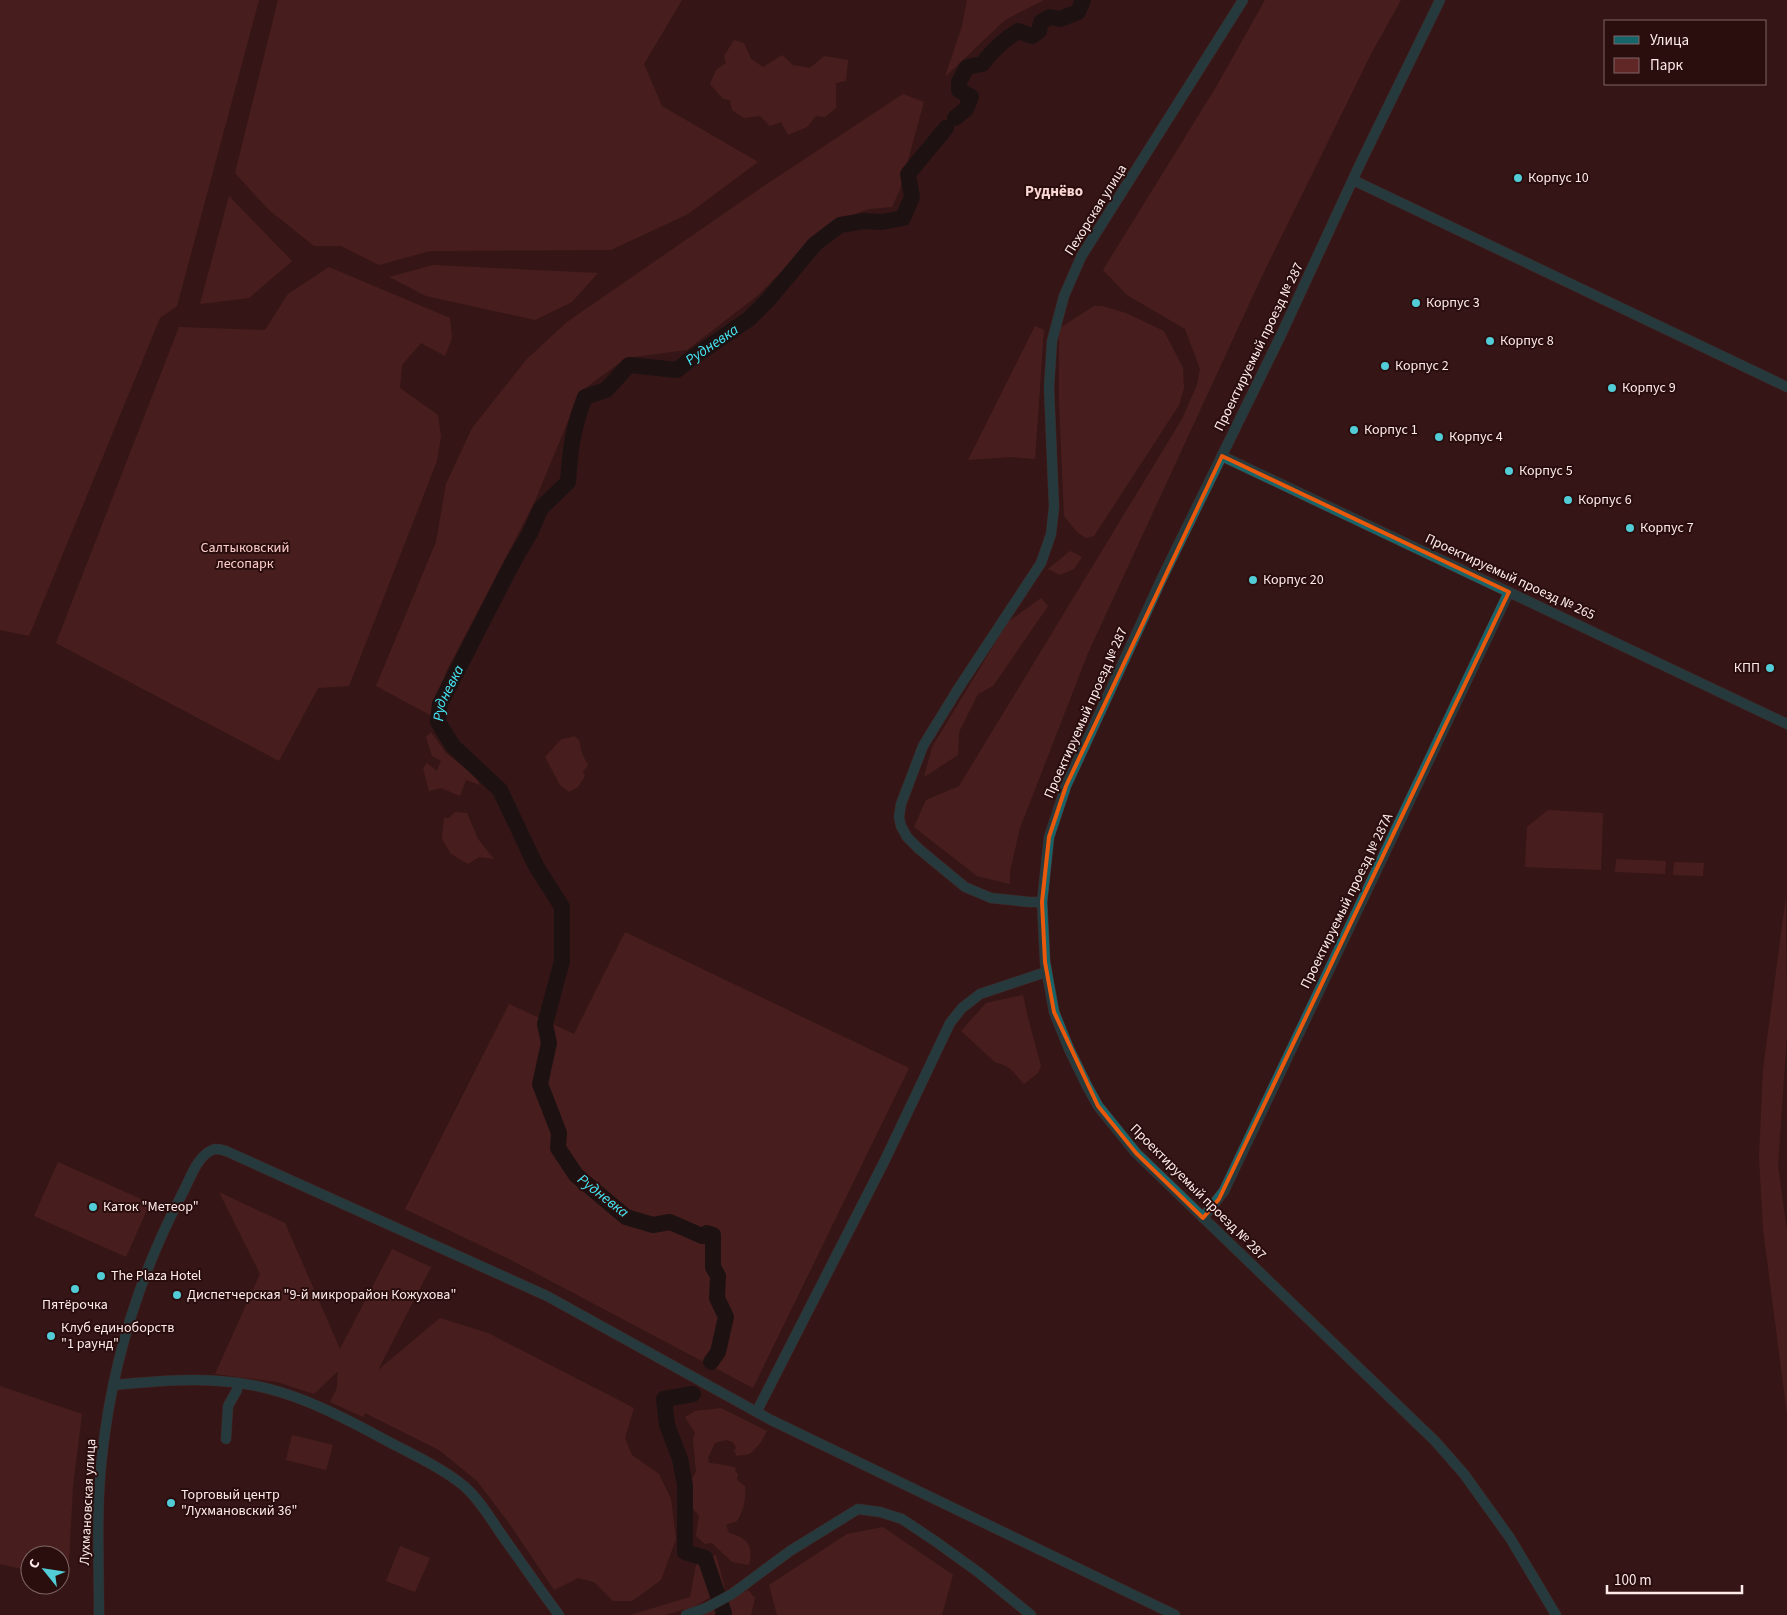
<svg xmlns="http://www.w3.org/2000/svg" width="1787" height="1615" viewBox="0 0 1787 1615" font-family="'Source Sans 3',sans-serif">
  <rect width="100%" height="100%" fill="#351616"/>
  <g fill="#612727">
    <polygon points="0,0 259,0 177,306 160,318 29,636 0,630"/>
    <polygon points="278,0 682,0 644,64 662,106 758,162 688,214 611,250 430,251 379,265 341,246 314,246 269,210 235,173"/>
    <polygon points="967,0 1044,0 1005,20 945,77 962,26"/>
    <polygon points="1265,0 1401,0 1372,52 1262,276 1088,653 1020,828 1010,871 1010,884 977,876 914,827 926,800 959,786 1182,419 1197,385 1200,369 1185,329 1127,295 1103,270 1216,87"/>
    <polygon points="734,40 744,43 751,59 763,67 782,55 793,65 810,68 824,56 848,60 846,81 836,83 836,108 825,117 816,116 807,127 788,135 781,122 770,126 760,116 744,118 732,110 730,100 723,99 710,84 716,70 726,63 724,56"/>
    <polygon points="903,94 924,102 900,189 892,207 869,209 832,222 757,296 687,350 626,358 580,392 534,503 447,670 430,715 376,686 436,542 446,484 472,428 527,359 567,322 761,188"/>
    <polygon points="229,196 292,261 249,298 200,304"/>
    <polygon points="433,265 598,273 572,302 535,320 426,296 389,277"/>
    <polygon points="329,267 450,318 452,338 445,356 421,343 402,365 400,388 438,415 441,436 437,461 349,686 318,688 279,761 56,643 179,327 265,330 288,294"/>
    <polygon points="1094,306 1102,306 1126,313 1164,331 1183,368 1184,388 1179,405 1094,536 1086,538 1077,532 1064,516 1059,403 1059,336 1060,328"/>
    <polygon points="1035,326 1044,330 1035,459 1011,457 968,460"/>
    <polygon points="1070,551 1082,557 1074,569 1060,575 1048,569"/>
    <polygon points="1041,598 1048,606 993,686 978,694 959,732 958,755 924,777 932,747 1008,622"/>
    <polygon points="431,732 446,753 475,776 480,785 466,780 460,796 441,788 429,791 423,768 427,763 437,771 441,761 432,756 426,737"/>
    <path d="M574,736C581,740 580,743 581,750C582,755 586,761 588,765L583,772L585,776L578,787L569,792L560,785L545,757C547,755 560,740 562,739C565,738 570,738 574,736Z"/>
    <polygon points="1548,810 1603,813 1601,870 1525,867 1527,827"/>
    <polygon points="455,812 467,813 478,839 494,859 479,857 468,864 451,854 442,839 444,818 449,818"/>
    <polygon points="1616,859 1666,861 1665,874 1615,872"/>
    <polygon points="1674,862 1704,863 1703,876 1673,875"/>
    <polygon points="1786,896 1787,1033 1778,1166 1787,1231 1787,1414 1763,1229 1759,1157 1763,1070"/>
    <polygon points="625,932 909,1068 753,1388 511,1260 405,1209 509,1004 574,1034"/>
    <path d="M1023,995L1028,1018L1041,1066L1038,1073L1024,1084C1016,1075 1009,1064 996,1063L961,1031L986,1003Z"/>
    <polygon points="58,1162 150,1203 126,1257 34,1216"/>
    <polygon points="219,1192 285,1223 340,1349 392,1249 431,1267 378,1370 440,1318 488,1333 634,1408 625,1438 632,1455 659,1474 671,1499 676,1539 661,1580 632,1601 613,1601 594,1582 578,1578 554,1590 509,1523 477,1481 439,1450 365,1413 363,1417 330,1402 337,1388 338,1371 314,1394 277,1382 215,1374 260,1274"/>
    <polygon points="0,1386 82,1414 73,1486 68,1579 60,1577 60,1555 30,1555 30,1571 0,1564"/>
    <path d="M721,1408L767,1431L761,1442L750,1454L737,1456L734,1451L736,1448L733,1442L726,1440L715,1443L708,1458L709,1463C718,1464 727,1465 736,1468L735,1472L738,1474L737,1480L745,1486C746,1499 744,1510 737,1521L726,1525L729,1533C747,1538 754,1545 749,1565L732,1562L712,1543L705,1544L696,1536L699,1516L691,1506L693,1500L691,1480L696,1472L693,1439L695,1433L685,1417L695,1411Z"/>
    <polygon points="292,1435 333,1445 326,1470 286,1460"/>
    <polygon points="883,1527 953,1575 942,1615 777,1615 769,1585 847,1534"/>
    <polygon points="400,1546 430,1558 415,1592 386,1581"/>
    <polygon points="716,1555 725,1589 693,1607 665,1615 630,1615 690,1597 696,1565"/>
    <polygon points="748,1590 755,1598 751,1615 701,1615"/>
  </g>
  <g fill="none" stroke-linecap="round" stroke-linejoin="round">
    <g stroke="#020d0e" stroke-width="16">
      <path d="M955,118L966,109L971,97L959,90V82L967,67L982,64C993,50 1003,40 1018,31L1032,36L1039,31L1041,22L1050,17L1060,19L1078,12L1083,0"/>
      <path id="s1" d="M711,1362L718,1352L726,1317L717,1298L718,1276L713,1267V1235L707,1233L702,1236L670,1222L653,1225L626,1217L576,1175L558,1148L559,1133L540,1084L549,1043L545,1024L562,961V907L536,866L500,790L453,746L440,725L438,722L440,704L513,562L530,533L541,508L568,482C570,450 573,427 585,397L606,390L629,365L677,370L692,358L749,319L768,300L815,244L840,225L864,221L882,222L903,218L912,197L908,174L946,128"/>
      <polyline points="693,1394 664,1399 667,1425 680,1459 685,1485 685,1552 705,1558 724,1613 723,1615"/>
    </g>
    <g stroke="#513434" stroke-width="11">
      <g id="street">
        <polyline points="1440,0 1360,164 1281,335 1162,578 1066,786 1049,837 1042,902 1045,962 1054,1012 1069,1049 1087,1086 1098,1106 1136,1153 1435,1441 1464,1474 1510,1538 1556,1615"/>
        <polyline points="1353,180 1787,387"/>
        <polyline points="1222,456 1787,724"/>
        <polyline points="1042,902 1029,902 991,898 965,887 919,849 907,837 901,826 899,817 901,804 923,746 958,689 1041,563 1051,534 1054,507 1049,388 1052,341 1064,296 1081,257 1243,0"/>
        <polyline points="1203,1218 1224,1191 1509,592"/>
        <path d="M113,1385C148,1382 184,1378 219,1381C281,1384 336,1413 389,1442C414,1455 442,1468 464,1486C478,1498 489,1516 499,1531C519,1559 538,1587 559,1615"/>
        <polyline points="757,1411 885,1160 950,1023 962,1008 980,994 1046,972"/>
        <polyline points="226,1439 228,1406 237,1390 238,1383"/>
        <path d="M99,1615C99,1562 96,1509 102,1456C112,1364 139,1276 182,1194C190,1180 197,1154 215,1149C218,1149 223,1150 226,1151L547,1296L771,1420L1175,1615"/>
        <polyline points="686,1615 706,1608 732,1594 790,1551 858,1509 880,1512 902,1519 935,1541 978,1572 1031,1615"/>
      </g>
    </g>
    <use href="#street" stroke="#16656b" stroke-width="10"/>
  </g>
  <path d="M0 0H1787V1615H0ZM1222,456L1509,592L1219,1199L1203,1218L1136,1153L1098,1106L1054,1012L1045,962L1042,902L1049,837L1066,786Z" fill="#351616" fill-opacity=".55" fill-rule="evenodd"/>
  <path fill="none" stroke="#e8590c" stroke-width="4" stroke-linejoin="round" d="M1222,456L1509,592L1219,1199L1203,1218L1136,1153L1098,1106L1054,1012L1045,962L1042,902L1049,837L1066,786Z"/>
  <g fill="#52ccd6" stroke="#2a0d0d" stroke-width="2">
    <circle cx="1518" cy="178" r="5"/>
    <circle cx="1416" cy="303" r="5"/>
    <circle cx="1490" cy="341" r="5"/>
    <circle cx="1385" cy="366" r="5"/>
    <circle cx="1612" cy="388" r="5"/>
    <circle cx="1354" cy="430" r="5"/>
    <circle cx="1439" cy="437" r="5"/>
    <circle cx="1509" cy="471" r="5"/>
    <circle cx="1568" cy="500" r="5"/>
    <circle cx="1630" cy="528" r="5"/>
    <circle cx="1253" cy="580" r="5"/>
    <circle cx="1770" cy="668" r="5"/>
    <circle cx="93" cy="1207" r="5"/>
    <circle cx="101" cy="1276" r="5"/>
    <circle cx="75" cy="1289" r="5"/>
    <circle cx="177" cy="1295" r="5"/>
    <circle cx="51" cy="1336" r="5"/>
    <circle cx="171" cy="1503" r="5"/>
  </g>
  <g text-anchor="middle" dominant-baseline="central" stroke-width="4" stroke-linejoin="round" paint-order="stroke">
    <g font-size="14" fill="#fdebea" stroke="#2a0d0d" text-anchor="start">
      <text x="1528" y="178">Корпус 10</text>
      <text x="1426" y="303">Корпус 3</text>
      <text x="1500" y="341">Корпус 8</text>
      <text x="1395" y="366">Корпус 2</text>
      <text x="1622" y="388">Корпус 9</text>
      <text x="1364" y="430">Корпус 1</text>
      <text x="1449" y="437">Корпус 4</text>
      <text x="1519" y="471">Корпус 5</text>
      <text x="1578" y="500">Корпус 6</text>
      <text x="1640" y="528">Корпус 7</text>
      <text x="1263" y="580">Корпус 20</text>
      <text x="1760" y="668" text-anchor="end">КПП</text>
      <text x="103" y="1207">Каток "Метеор"</text>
      <text x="111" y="1276">The Plaza Hotel</text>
      <text x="187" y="1295">Диспетчерская "9-й микрорайон Кожухова"</text>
      <text x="75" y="1305" text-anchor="middle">Пятёрочка</text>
      <text x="61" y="1328">Клуб единоборств<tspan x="61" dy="16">"1 раунд"</tspan></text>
      <text x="181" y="1495">Торговый центр<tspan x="181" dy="16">"Лухмановский 36"</tspan></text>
    </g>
    <g font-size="14" fill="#fdebea" stroke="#2a0d0d">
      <text transform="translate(1096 210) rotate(-58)">Пехорская улица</text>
      <text transform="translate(1259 347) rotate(-64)">Проектируемый проезд № 287</text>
      <text transform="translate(1510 577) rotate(25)">Проектируемый проезд № 265</text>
      <text transform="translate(1086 713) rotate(-66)">Проектируемый проезд № 287</text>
      <text transform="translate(1347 901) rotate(-64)">Проектируемый проезд № 287А</text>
      <text transform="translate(1198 1192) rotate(45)">Проектируемый проезд № 287</text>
      <text transform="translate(88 1502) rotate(-87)">Лухмановская улица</text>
    </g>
    <g font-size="14" fill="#fccecb" stroke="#2a0d0d">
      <text x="245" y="548">Салтыковский<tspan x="245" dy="16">лесопарк</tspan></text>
    </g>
    <g font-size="15" font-weight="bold" fill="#fad7d4" stroke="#2a0d0d">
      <text x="1054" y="191">Руднёво</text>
    </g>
    <g font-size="15" font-style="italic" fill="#45e8f5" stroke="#2a0d0d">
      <text stroke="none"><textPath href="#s1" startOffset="1308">Рудневка</textPath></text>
      <text stroke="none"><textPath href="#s1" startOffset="828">Рудневка</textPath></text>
      <text transform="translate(603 1196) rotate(38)">Рудневка</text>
    </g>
  </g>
  <rect x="1604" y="20" width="162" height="65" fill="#2a0d0d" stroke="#7e6665"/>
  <rect x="1614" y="36" width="25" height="8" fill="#16656b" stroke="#7e6665"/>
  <text x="1650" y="45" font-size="15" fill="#fdebea">Улица</text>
  <rect x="1614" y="58" width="25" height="15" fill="#612727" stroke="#7e6665"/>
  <text x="1650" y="70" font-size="15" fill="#fdebea">Парк</text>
  <g transform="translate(45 1570) rotate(300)"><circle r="24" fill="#2a0d0d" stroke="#7e6665"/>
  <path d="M0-4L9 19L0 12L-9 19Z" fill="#52ccd6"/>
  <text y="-8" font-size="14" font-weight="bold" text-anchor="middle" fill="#fdebea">С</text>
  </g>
  <path d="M1607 1585v8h135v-8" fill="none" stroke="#fdebea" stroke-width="2.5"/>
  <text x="1614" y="1585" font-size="15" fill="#fdebea" stroke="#2a0d0d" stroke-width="4" paint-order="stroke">100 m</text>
</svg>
